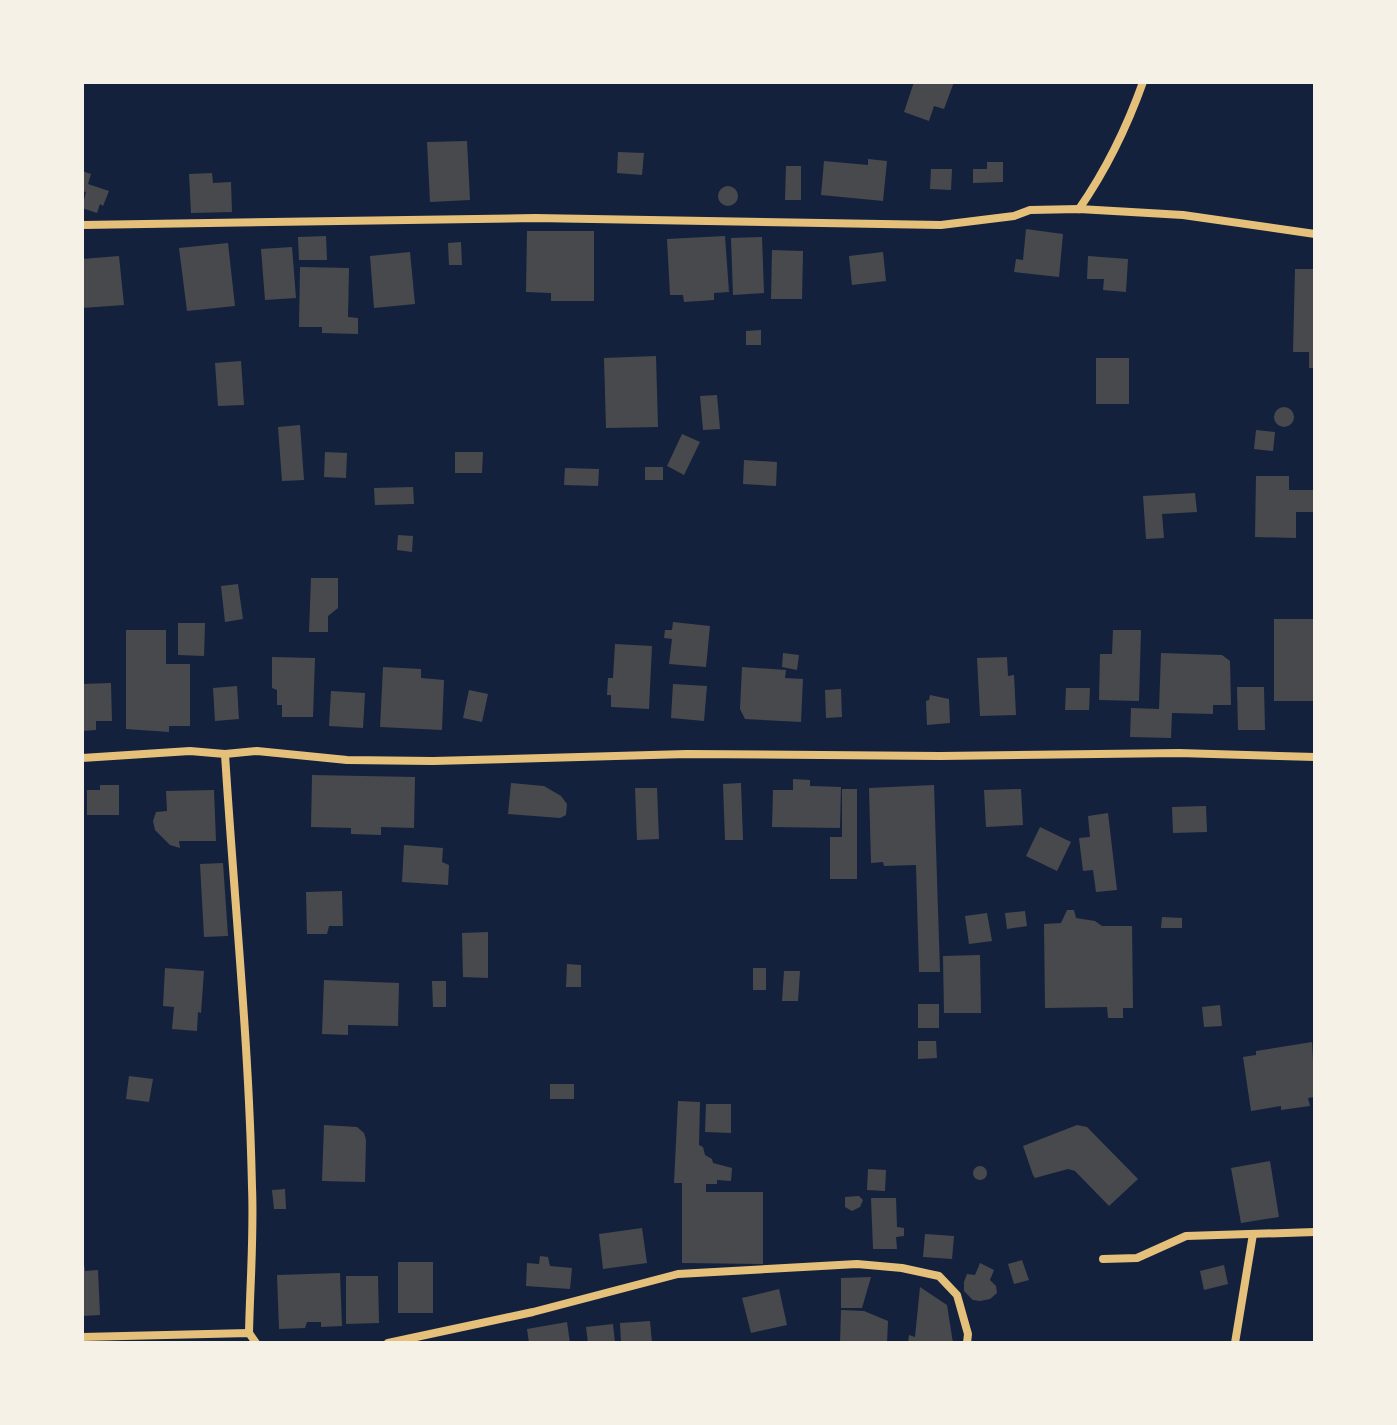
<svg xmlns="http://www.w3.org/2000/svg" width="1397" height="1425" viewBox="0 0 1397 1425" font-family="'PT Sans Narrow',sans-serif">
  <rect width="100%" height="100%" fill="#14213d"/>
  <g fill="#48494c">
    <polygon points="914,82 954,82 944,109 934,106 929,121 904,112"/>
    <polygon points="467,141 470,200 430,202 427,142"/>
    <polygon points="618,152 644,153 642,175 617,173"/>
    <polygon points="868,159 887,161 883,201 821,195 824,161 868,165"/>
    <polygon points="987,162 1003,162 1003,182 973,183 973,169 987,169"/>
    <polygon points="786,166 801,166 801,200 785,200"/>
    <polygon points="931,169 952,169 951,190 930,189"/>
    <polygon points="82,171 91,174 88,184 109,191 103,206 100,204 97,213 82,208 86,192 82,191"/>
    <polygon points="212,173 213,183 231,182 232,212 191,213 189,174"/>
    <circle cx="728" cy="196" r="10"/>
    <polygon points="1026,229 1063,234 1059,277 1014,272 1016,259 1023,260"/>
    <polygon points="527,231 594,231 594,301 551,301 551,293 526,292"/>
    <polygon points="326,236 327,260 299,260 298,237"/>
    <polygon points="725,236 729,292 714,293 714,300 684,302 683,295 670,295 667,239"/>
    <polygon points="762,237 764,293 733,295 731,238"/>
    <polygon points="461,242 462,265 449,265 448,243"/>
    <polygon points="228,243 235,306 187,311 179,248"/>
    <polygon points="292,247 296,298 265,300 261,249"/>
    <polygon points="772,250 803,251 802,299 771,299"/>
    <polygon points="410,252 415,304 374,308 370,256"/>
    <polygon points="883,252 886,281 852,285 849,256"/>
    <polygon points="119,256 124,305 82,308 82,259"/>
    <polygon points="1088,256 1128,259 1126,292 1103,290 1104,279 1087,279"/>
    <polygon points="300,267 349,268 348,317 358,318 358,334 322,333 322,327 299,327"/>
    <polygon points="1295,269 1315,269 1315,368 1309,368 1309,352 1293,352"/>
    <polygon points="761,330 761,345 746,345 746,331"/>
    <polygon points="656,356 658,427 606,428 604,358"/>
    <rect x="1096" y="358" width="33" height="46"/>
    <polygon points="241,361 244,405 218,406 215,363"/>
    <polygon points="717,395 720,429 703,430 700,396"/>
    <circle cx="1284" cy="417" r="10"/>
    <polygon points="300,425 304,480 282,481 278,427"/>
    <polygon points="1256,430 1275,432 1273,451 1254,449"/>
    <polygon points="682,434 700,442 684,475 667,466"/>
    <polygon points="325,452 347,453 346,478 324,477"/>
    <polygon points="455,452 483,452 482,473 455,473"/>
    <polygon points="744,460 777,462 776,486 743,484"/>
    <rect x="645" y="467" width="18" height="13"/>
    <polygon points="565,468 599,469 598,486 564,485"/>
    <polygon points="1256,476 1289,476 1289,490 1315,490 1315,512 1296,512 1296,538 1255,537"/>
    <polygon points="413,487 414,504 375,505 374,488"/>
    <polygon points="1195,493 1197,512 1162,514 1164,538 1146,539 1143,496"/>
    <polygon points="398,535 413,536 412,552 397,550"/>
    <polygon points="311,578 338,578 338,608 328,616 328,632 309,632"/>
    <polygon points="238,584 243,619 225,622 221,586"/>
    <rect x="1274" y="619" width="41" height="82"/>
    <polygon points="673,622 710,626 706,667 669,664 672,639 664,638 665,630 672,630"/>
    <polygon points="178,623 205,623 204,656 178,655"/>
    <polygon points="126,630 166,630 166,664 190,664 190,726 169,726 169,732 126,729"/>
    <polygon points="1113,630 1141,630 1139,701 1099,700 1100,654 1112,654"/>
    <polygon points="615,644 652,646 649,709 611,707 611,695 607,695 608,678 613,678"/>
    <polygon points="783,653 799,655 797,670 782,667"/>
    <polygon points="1161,653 1222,655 1230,661 1231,705 1213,705 1213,714 1172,713 1171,738 1130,737 1131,708 1159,709"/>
    <polygon points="272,657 315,658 313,717 282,717 282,705 277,705 277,690 272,688"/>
    <polygon points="1007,657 1008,676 1014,675 1016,715 980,716 977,658"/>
    <polygon points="383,667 421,669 421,678 444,680 442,730 380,727"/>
    <polygon points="742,667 786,670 785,678 803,679 801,722 745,719 740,709"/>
    <polygon points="111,683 112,721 96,721 96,730 82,731 82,684"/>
    <polygon points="673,684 707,686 704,721 671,718"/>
    <polygon points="237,686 239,719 215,721 213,688"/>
    <polygon points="1237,687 1264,687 1265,730 1238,730"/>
    <polygon points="1066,688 1090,688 1089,710 1065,710"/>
    <polygon points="841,689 842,717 826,718 825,690"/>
    <polygon points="469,690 488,694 482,722 463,718"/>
    <polygon points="331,691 365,693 363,728 329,726"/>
    <polygon points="930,695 949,699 950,723 927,725 926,701 929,700"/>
    <polygon points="312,775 415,777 414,828 381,827 381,835 351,834 351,828 311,827"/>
    <polygon points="793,779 810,780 810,786 841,787 840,828 772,827 773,790 793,790"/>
    <polygon points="511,783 544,786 561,796 567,804 566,815 560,818 508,814"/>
    <polygon points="741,783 743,840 725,840 723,784"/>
    <polygon points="100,785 119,785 119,815 87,815 87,790 100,790"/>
    <polygon points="934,785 940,972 919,972 916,865 884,866 883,862 871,863 869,788"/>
    <polygon points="635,788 657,788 659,839 637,840"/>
    <polygon points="842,789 857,789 857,879 830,879 830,837 842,837"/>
    <polygon points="1021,789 1023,825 986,827 984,790"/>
    <polygon points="214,790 216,841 179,841 180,848 170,845 155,830 153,821 156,812 167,811 166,791"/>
    <polygon points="1206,806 1207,832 1173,833 1172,807"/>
    <polygon points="1108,813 1117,890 1096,892 1093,870 1083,871 1079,838 1090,837 1088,816"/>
    <polygon points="1040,827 1071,842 1057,871 1026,856"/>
    <polygon points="404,845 443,848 442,862 449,865 448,885 402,882"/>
    <polygon points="223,863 228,936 204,937 200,864"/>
    <polygon points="342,891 343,926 329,926 327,934 307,934 306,892"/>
    <polygon points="1067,910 1074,910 1076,918 1095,921 1102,926 1132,926 1133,1008 1123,1008 1123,1018 1108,1018 1107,1007 1045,1008 1044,924 1061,923"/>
    <polygon points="1025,911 1027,926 1007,929 1005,913"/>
    <polygon points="987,913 992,941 969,944 965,916"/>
    <polygon points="1162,917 1182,918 1182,928 1161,928"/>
    <polygon points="488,932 488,978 463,977 462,933"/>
    <polygon points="980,955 981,1013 944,1013 943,956"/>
    <polygon points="567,964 581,965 581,987 566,987"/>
    <polygon points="165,968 204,971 201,1013 198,1012 197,1031 172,1029 174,1007 163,1006"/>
    <rect x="753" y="968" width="13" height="22"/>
    <polygon points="784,971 800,971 798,1001 782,1001"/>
    <polygon points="324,980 399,983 398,1026 348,1025 348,1035 322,1034"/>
    <polygon points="432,981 446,981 446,1007 433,1007"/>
    <rect x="918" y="1004" width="21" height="24"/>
    <polygon points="1220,1005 1222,1026 1204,1027 1202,1007"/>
    <polygon points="918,1041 936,1041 937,1058 918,1059"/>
    <polygon points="1312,1042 1315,1097 1308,1098 1310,1106 1281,1110 1281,1106 1251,1111 1243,1057 1256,1055 1256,1051"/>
    <polygon points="129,1076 153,1079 149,1102 126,1099"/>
    <rect x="550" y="1084" width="24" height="15"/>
    <polygon points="678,1101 700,1102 699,1145 703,1147 705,1155 712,1159 713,1163 732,1168 731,1181 717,1180 717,1184 706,1184 706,1192 763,1192 763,1264 682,1263 682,1183 674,1183"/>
    <polygon points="706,1104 731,1104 731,1133 705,1132"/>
    <polygon points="324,1125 357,1127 364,1133 366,1140 365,1182 322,1181"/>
    <polygon points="1077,1125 1087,1127 1138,1179 1109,1206 1075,1171 1068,1169 1035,1178 1033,1175 1023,1146"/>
    <polygon points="1270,1161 1279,1217 1241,1223 1231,1168"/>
    <circle cx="980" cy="1173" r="7"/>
    <polygon points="868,1169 886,1170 885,1191 867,1190"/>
    <polygon points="285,1189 286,1209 274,1209 272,1190"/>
    <polygon points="859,1196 863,1200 860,1207 852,1211 845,1207 845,1197"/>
    <polygon points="871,1198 896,1198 897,1227 904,1228 904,1236 896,1237 897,1249 873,1249"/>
    <polygon points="642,1228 647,1263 603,1269 599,1234"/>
    <polygon points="925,1234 954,1236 952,1259 923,1257"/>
    <polygon points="540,1256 548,1257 550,1266 572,1268 570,1289 526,1286 527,1263 539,1264"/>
    <polygon points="1022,1260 1029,1280 1014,1284 1008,1264"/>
    <rect x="398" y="1262" width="35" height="51"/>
    <polygon points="980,1263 994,1270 990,1280 996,1286 997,1293 990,1299 980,1301 973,1300 964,1291 964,1282 967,1274 975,1275"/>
    <polygon points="82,1264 84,1264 85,1271 98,1270 100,1315 82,1316"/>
    <polygon points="1224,1265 1228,1284 1204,1290 1200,1271"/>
    <polygon points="340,1273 342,1326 321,1327 321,1322 307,1322 305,1328 279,1329 277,1275"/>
    <polygon points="346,1276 378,1276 379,1323 346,1324"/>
    <polygon points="871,1277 862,1308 841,1308 841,1278"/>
    <polygon points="920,1287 947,1305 953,1343 908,1343 909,1335 915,1337"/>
    <polygon points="779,1289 787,1325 751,1333 742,1298"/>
    <polygon points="841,1310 864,1311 888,1321 887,1343 840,1343"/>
    <polygon points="650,1321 652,1343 621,1343 620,1323"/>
    <polygon points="567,1322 570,1343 529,1343 527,1329"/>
    <polygon points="613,1324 615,1343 588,1343 586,1327"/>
  </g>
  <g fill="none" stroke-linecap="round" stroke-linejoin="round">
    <g stroke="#e5c07b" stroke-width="8">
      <path d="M1079,209C1106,170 1127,127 1143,82"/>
      <polyline points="82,225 535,218 941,225 1014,216 1030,210 1079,209 1183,215 1315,234"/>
      <path d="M225,754C234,899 249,1042 252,1187C254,1235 250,1285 249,1333"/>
      <polyline points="82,758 190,751 225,754 257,751 347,760 433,761 687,754 940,756 1179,753 1315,757"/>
      <polyline points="1103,1259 1137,1258 1186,1236 1315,1232"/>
      <polyline points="82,1337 249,1333 256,1343"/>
      <polyline points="388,1343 533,1312 678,1274 857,1264 902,1268 939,1276 957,1295 968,1334 967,1343"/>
      <polyline points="1235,1343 1253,1234"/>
    </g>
  </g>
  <rect width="1397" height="1425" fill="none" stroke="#f6f1e7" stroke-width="168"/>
</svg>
